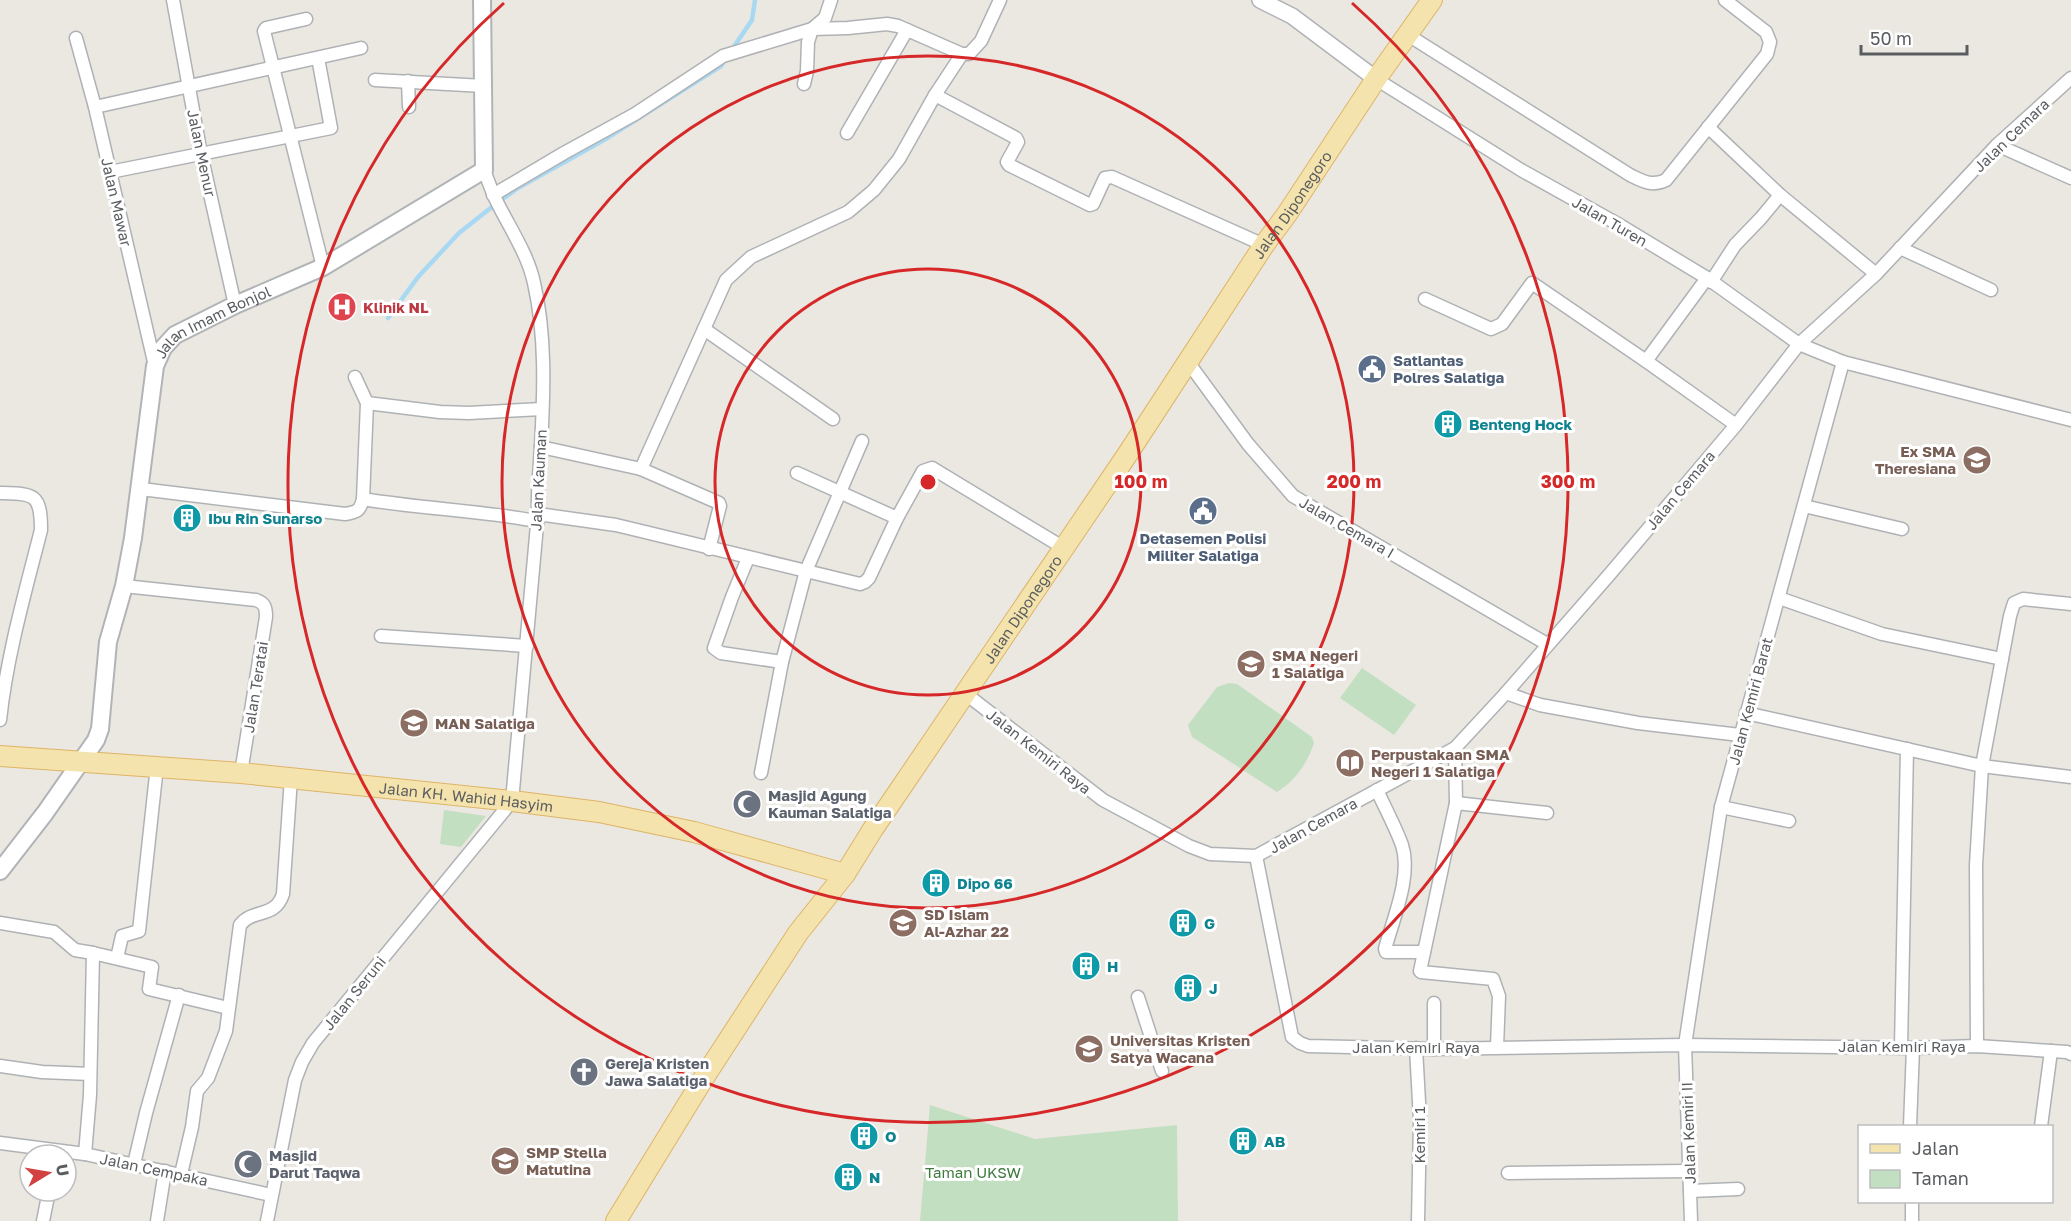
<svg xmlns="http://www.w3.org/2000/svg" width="2071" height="1221" viewBox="0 0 2071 1221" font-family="'Golos Text',sans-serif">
  <rect width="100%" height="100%" fill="#ebe8e1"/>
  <g fill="#c3dfc1">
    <polygon points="1362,668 1416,705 1394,735 1340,698"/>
    <path d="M1229,683L1237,684L1312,737L1314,743C1307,764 1295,781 1277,792L1192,737L1188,725L1217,687Z"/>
    <polygon points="444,810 486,816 461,847 440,844"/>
    <polygon points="930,1105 1035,1139 1177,1125 1178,1221 920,1221"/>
  </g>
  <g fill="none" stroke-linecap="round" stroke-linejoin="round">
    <g stroke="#a9d8f3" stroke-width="4.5">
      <polyline points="731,51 752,20 755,0"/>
      <polyline points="388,318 418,277 459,233 497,203 518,188 604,140 721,66 725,60"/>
    </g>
    <g stroke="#afb2b5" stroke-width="15">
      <g id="minor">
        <polyline points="173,0 201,154 235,305"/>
        <polyline points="306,19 266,28 264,31 323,267"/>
        <path d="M1408,35L1630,175C1642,181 1652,187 1666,180L1767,54L1770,42L1766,32L1725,0"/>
        <polyline points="76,38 95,107 155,366"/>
        <polyline points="1376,79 1521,170 1616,223 1707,278 1799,344 1843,362 2071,420"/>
        <polyline points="375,80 484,86"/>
        <polyline points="408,81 409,107"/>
        <polyline points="804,84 807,71 808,42 812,29 825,18 831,0"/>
        <polyline points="935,95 1016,138 1018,142 1007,162 1009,165 1090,205 1093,204 1105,178 1112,177 1264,245"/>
        <polyline points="95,107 361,48"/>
        <polyline points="1708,127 1780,195 1876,274"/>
        <polyline points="847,133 907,30"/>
        <polyline points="1997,145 2071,178"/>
        <polyline points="110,172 331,128 318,58"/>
        <polyline points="493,195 564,153 635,114 723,56 812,29 848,28 887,24 898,26 962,54 969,54 981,41 1000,0"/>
        <polyline points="1900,248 1991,290"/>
        <polyline points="1711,282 1735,245 1761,218 1780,195"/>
        <polyline points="1425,299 1491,329 1502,324 1532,283 1646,361 1736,425"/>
        <polyline points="704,329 833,419"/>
        <polyline points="1646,361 1707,278"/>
        <polyline points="1188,362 1248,444 1293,496 1547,644"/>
        <polyline points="367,403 440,412 469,413 542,409"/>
        <polyline points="541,447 641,469 726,280 751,257 848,212 874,190 899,159 935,95 962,54"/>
        <polyline points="641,469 719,503 720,506 709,549"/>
        <polyline points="797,473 897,518"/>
        <path d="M141,489L345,514C357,512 360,511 363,499L367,403L355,377"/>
        <path d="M0,493C34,494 41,493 41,530C25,593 7,655 0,720"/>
        <path d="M363,499C421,509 479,510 536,521"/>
        <polyline points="1804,506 1902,529"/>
        <polyline points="538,514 616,525 860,584 865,582 869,578 897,518 923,471 932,468 1064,548"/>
        <polyline points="748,558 732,597 714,648 721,653 782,662"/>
        <path d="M124,586L256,600C265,603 266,608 266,617L241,773"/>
        <polyline points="1779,598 1882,634 2002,659"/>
        <polyline points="381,636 527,646"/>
        <polyline points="1506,693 1540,705 1638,723 1740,735"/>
        <polyline points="966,694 1103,800 1189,846 1210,854 1256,856 1455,748 1506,693 1609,575 1736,425 1799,344 1876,274 1997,145 2071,78"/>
        <polyline points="1746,713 1982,766 2071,777"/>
        <polyline points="1455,748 1456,803 1420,971 1421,972 1493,979 1499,996 1497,1047"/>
        <polyline points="761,773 782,662 806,571 862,441"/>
        <path d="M1377,790C1385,808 1395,826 1402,845C1412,876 1393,919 1385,949L1386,952H1424"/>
        <polyline points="1456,803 1547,813"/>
        <polyline points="1721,807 1789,821"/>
        <polyline points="1256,856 1292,1037 1300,1043 1308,1046 1434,1049 1685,1045 1913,1048 1977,1046 2067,1052 2071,1054"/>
        <polyline points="0,923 54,932 75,950 93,953"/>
        <polyline points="117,958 122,936 139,931 157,766"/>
        <polyline points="1138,997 1162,1071"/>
        <polyline points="1434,1003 1434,1049"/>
        <polyline points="1977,1046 1976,865 1982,766 2010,616 2014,603 2023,599 2071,604"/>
        <polyline points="1901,1047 1907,749"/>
        <polyline points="1416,1048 1420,1120 1418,1221"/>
        <polyline points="0,1066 42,1072 90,1074"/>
        <polyline points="1910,1126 1913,1048"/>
        <polyline points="2041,1126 2051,1051"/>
        <polyline points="0,1143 85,1154 271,1195"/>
        <polyline points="85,1154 90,1095 93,953 152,967 149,989 228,1008"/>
        <polyline points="134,1164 146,1113 179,995"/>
        <polyline points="1508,1173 1689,1171"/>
        <path d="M181,1174L192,1127L197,1091L208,1078L226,1031L240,925C253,908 275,919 283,894L291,778"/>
        <polyline points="1690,1191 1738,1189"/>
        <polyline points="1912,1202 1912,1221"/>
        <polyline points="43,1221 49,1191"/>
        <polyline points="157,1221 165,1171"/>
        <path d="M267,1221L295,1080L302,1062L313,1043L512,801L538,514C537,490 540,468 541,445C544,392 546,335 534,283C528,254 509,227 496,200C491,190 488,180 484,170"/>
        <polyline points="1691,1221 1685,1045 1721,807 1843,362"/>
      </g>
    </g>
    <g stroke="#afb2b5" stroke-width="18">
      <polyline id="tertiary" points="1260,0 1292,16 1376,79"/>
    </g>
    <g stroke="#b1b4b7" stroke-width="20">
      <g id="secondary">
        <path id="s1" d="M0,871L45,813L96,740L100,729L108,642L124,586L133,538L155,366L163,348L175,335L235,305L323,267L484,170L482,0"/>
      </g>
    </g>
    <g stroke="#deb467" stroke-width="22">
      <g id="primary">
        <path id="s2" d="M0,756L241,773L512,801L599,812L694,832L845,874"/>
        <path id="s3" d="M616,1221L705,1076L798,933L845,874L873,829L1127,455L1264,245L1287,214L1376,79L1432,0"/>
      </g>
    </g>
    <use href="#minor" stroke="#fff" stroke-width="12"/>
    <use href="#tertiary" stroke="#fff" stroke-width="15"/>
    <use href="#secondary" stroke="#fff" stroke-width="16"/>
    <use href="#primary" stroke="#f4e3ad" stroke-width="20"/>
  </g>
  <g fill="none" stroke="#d62828" stroke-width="3">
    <circle cx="928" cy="482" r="213"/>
    <circle cx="928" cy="482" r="426"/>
    <path d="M1352 3A640 640 0 1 1 504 3"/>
  </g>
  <defs>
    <g id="hospital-disc" transform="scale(1.5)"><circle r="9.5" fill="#e0444e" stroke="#fff"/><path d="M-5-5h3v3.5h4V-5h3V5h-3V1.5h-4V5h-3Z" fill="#fff"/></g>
    <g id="civic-disc" transform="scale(1.5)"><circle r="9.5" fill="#5c6f8a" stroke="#fff"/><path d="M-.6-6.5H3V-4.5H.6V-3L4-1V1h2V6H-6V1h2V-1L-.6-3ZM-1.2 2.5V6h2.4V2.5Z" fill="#fff"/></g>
    <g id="building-disc" transform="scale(1.5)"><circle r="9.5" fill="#0f9aa8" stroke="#fff"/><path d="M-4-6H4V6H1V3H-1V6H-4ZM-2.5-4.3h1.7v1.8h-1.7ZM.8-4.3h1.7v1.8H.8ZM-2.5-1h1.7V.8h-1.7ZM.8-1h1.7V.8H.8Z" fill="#fff"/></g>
    <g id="school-disc" transform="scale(1.5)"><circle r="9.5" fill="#8d6e63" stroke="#fff"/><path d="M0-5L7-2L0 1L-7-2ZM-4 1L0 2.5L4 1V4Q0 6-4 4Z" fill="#fff"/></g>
    <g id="library-disc" transform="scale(1.5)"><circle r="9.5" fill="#8d6e63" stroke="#fff"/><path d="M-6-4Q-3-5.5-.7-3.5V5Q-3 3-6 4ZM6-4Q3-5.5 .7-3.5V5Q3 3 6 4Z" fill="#fff"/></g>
    <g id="mosque-disc" transform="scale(1.5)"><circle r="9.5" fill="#6b7280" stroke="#fff"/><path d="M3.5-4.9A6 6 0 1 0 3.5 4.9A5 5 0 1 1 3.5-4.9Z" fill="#fff"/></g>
    <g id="university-disc" transform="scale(1.5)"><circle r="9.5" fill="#8d6e63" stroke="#fff"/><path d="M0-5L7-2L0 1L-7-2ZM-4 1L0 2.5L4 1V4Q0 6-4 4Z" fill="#fff"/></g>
    <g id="church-disc" transform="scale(1.5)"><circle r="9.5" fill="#6b7280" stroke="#fff"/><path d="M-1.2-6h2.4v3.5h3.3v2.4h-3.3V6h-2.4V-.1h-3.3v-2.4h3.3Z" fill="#fff"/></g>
  </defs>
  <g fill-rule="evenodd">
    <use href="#hospital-disc" x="342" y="307"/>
    <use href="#civic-disc" x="1372" y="369"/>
    <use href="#building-disc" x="1448" y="424"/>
    <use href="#school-disc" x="1977" y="460"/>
    <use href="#civic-disc" x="1203" y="511"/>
    <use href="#building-disc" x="187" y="518"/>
    <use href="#school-disc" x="1251" y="664"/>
    <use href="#school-disc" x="414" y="723"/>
    <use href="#library-disc" x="1350" y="763"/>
    <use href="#mosque-disc" x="747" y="804"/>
    <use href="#building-disc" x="936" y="883"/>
    <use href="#school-disc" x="903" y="923"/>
    <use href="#building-disc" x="1183" y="923"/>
    <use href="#building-disc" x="1086" y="966"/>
    <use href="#building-disc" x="1188" y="988"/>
    <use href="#university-disc" x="1089" y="1049"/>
    <use href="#church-disc" x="584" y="1072"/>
    <use href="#building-disc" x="864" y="1136"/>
    <use href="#building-disc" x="1243" y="1141"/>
    <use href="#school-disc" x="505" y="1161"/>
    <use href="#mosque-disc" x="248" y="1164"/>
    <use href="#building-disc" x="848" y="1177"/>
  </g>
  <g text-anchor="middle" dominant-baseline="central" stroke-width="6" stroke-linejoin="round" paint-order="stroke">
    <g font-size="15" fill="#5a5d60" stroke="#fff">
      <text transform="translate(2011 135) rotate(-44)">Jalan Cemara</text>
      <text transform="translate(202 153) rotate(78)">Jalan Menur</text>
      <text transform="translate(117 202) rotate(77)">Jalan Mawar</text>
      <text stroke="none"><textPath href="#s3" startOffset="1221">Jalan Diponegoro</textPath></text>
      <text transform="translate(1610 221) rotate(30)">Jalan Turen</text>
      <text stroke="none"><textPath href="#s1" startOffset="618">Jalan Imam Bonjol</textPath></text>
      <text transform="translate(538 480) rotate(-87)">Jalan Kauman</text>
      <text transform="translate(1680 490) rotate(-50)">Jalan Cemara</text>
      <text transform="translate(1347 527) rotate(30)">Jalan Cemara I</text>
      <text stroke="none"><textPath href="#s3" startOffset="735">Jalan Diponegoro</textPath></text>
      <text transform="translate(255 687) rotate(-81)">Jalan Teratai</text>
      <text transform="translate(1750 701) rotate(-75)">Jalan Kemiri Barat</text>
      <text transform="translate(1039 751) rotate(38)">Jalan Kemiri Raya</text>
      <text stroke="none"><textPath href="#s2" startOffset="468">Jalan KH. Wahid Hasyim</textPath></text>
      <text transform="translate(1313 825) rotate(-29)">Jalan Cemara</text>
      <text transform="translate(354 993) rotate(-51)">Jalan Seruni</text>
      <text x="1902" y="1046">Jalan Kemiri Raya</text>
      <text x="1416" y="1047">Jalan Kemiri Raya</text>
      <text transform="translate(1688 1133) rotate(-92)">Jalan Kemiri II</text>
      <text transform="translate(1419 1135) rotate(-90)">Kemiri 1</text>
      <text transform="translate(154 1169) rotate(12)">Jalan Cempaka</text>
    </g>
    <g font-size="15" font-weight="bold" fill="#be3a42" stroke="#fff" text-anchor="start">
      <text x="363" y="307">Klinik NL</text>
    </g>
    <g font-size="15" font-weight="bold" fill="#4e5e75" stroke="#fff" text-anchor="start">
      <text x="1393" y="360">Satlantas<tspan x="1393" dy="17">Polres Salatiga</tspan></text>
      <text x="1203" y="538" text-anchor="middle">Detasemen Polisi<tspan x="1203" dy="17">Militer Salatiga</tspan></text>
    </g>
    <g font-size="15" font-weight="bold" fill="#0d838f" stroke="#fff" text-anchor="start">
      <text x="1469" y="424">Benteng Hock</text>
      <text x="208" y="518">Ibu Rin Sunarso</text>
      <text x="957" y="883">Dipo 66</text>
      <text x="1204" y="923">G</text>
      <text x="1107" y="966">H</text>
      <text x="1209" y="988">J</text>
      <text x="885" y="1136">O</text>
      <text x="1264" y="1141">AB</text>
      <text x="869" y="1177">N</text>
    </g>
    <g font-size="15" font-weight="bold" fill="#785e54" stroke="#fff" text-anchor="start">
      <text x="1956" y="451" text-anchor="end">Ex SMA<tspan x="1956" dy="17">Theresiana</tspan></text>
      <text x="1272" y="655">SMA Negeri<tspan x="1272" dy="17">1 Salatiga</tspan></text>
      <text x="435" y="723">MAN Salatiga</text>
      <text x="1371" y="754">Perpustakaan SMA<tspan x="1371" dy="17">Negeri 1 Salatiga</tspan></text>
      <text x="924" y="914">SD Islam<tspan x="924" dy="17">Al-Azhar 22</tspan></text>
      <text x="1110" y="1040">Universitas Kristen<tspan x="1110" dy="17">Satya Wacana</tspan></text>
      <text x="526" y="1152">SMP Stella<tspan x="526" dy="17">Matutina</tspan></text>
    </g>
    <g font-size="15" font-weight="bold" fill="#5b616d" stroke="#fff" text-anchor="start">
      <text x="768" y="795">Masjid Agung<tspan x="768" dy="17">Kauman Salatiga</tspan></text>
      <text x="605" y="1063">Gereja Kristen<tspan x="605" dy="17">Jawa Salatiga</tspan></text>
      <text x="269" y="1155">Masjid<tspan x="269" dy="17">Darut Taqwa</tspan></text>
    </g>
    <g font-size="15" fill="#3f7b3e" stroke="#fff">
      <text x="973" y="1172">Taman UKSW</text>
    </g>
  </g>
  <circle cx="928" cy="482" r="9" fill="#d62828" stroke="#fff" stroke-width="3"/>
  <g font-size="18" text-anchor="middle" font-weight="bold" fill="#d62828" stroke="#fff" stroke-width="6" stroke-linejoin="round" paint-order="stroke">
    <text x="1141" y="488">100 m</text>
    <text x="1354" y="488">200 m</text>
    <text x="1568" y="488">300 m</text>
  </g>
  <rect x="1858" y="1125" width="195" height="78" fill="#ffffff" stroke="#bdbebf" stroke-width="1.5"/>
  <rect x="1870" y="1144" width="30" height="9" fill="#f4e3ad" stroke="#bdbebf" stroke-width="1.5"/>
  <text x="1912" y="1155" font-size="18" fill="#5a5d60">Jalan</text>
  <rect x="1870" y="1170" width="30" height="18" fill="#c3dfc1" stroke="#bdbebf" stroke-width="1.5"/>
  <text x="1912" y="1185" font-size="18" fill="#5a5d60">Taman</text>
  <g transform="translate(48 1173) rotate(79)"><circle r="28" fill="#ffffff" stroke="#bdbebf" stroke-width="1.5"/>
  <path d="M0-4.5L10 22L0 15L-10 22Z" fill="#d14241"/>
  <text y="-9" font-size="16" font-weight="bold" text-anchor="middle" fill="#5a5d60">U</text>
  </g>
  <path d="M1861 45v9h106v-9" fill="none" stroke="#5a5d60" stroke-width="3"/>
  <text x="1870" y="45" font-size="18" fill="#5a5d60" stroke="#ffffff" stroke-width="4.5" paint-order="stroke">50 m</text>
</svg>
